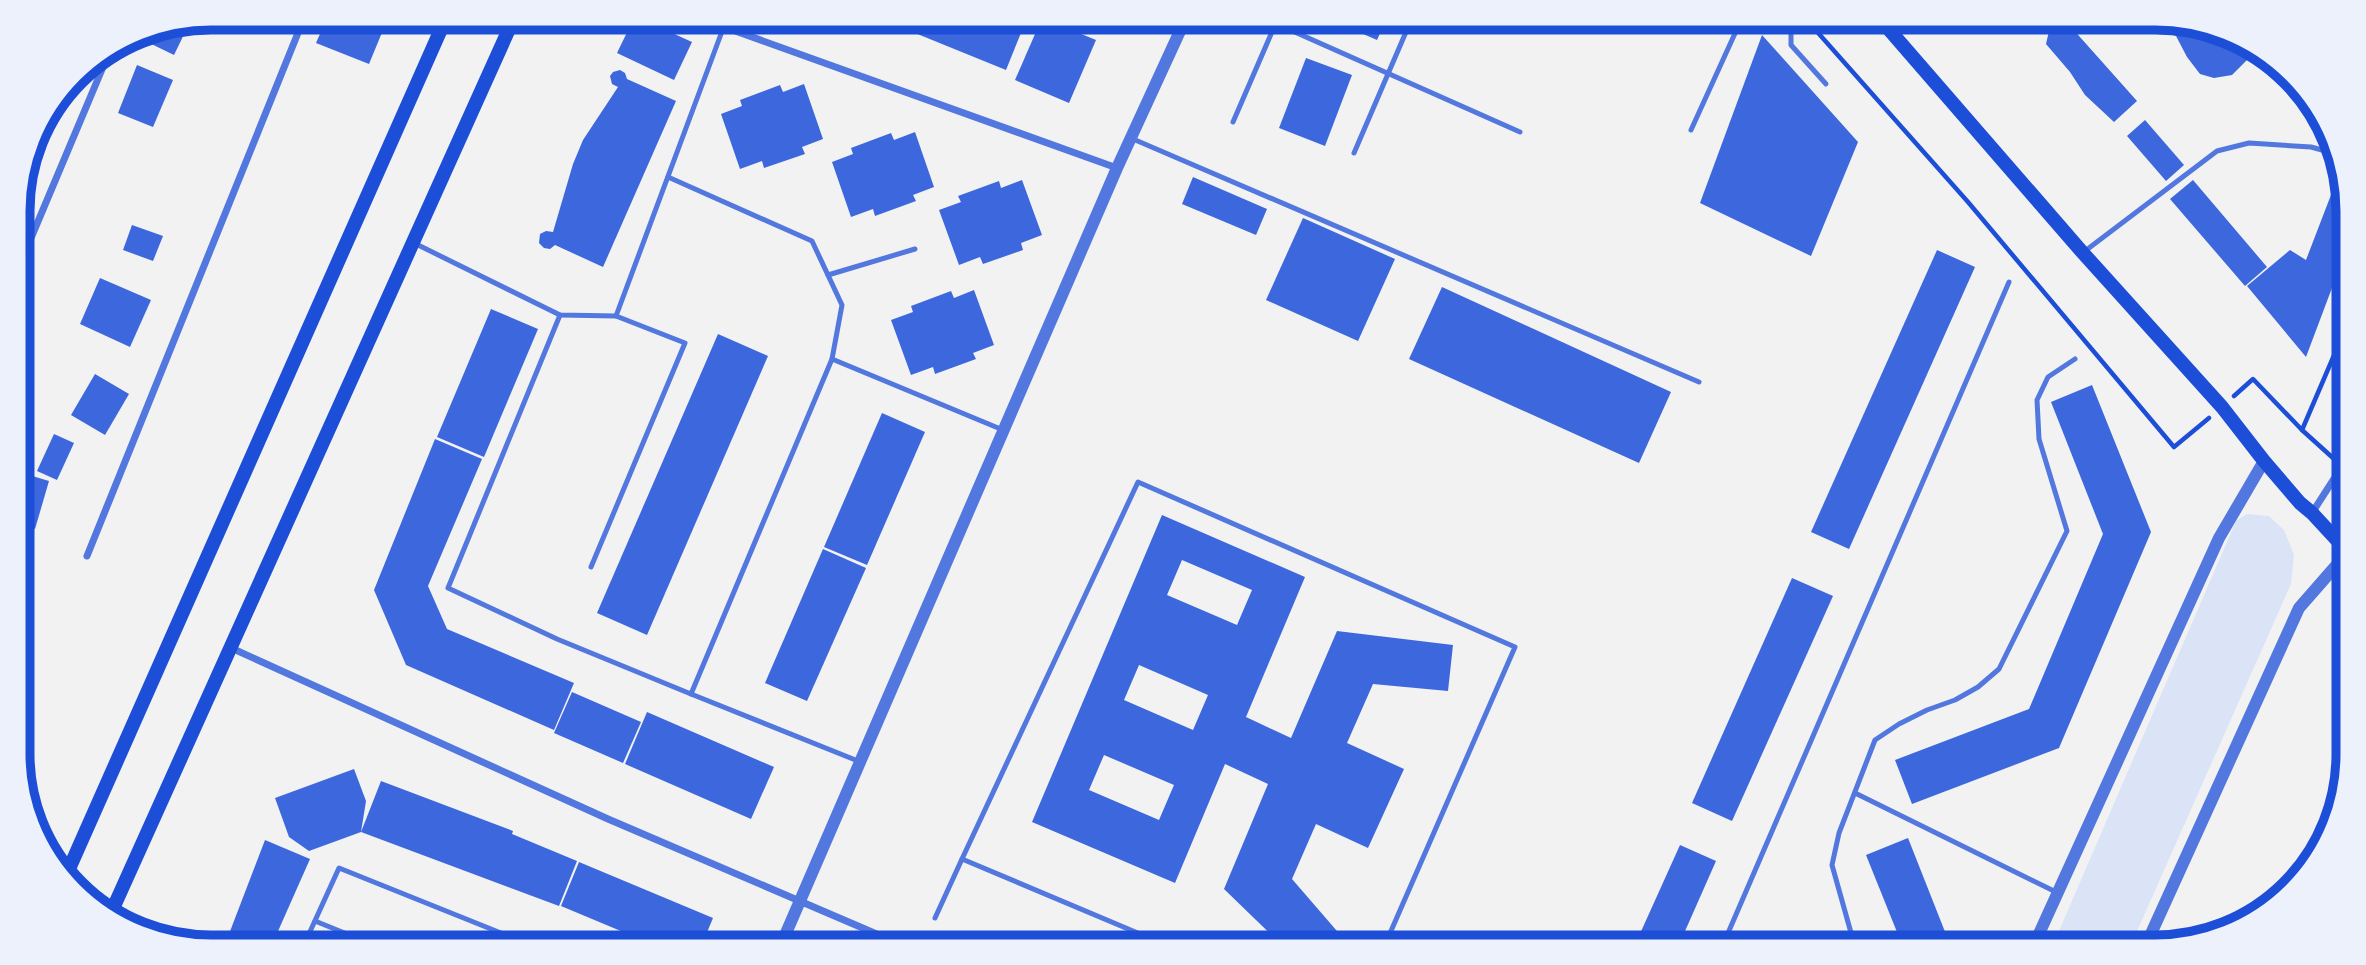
<svg xmlns="http://www.w3.org/2000/svg" width="2366" height="965" viewBox="0 0 2366 965" font-family="'Crimson Pro',serif">
  <rect width="100%" height="100%" fill="#f2f2f2"/>
  <polygon fill="#dbe4f7" points="2247,514 2269,516 2284,530 2294,555 2291,584 2130,947 2052,947 2236,521"/>
  <g fill="#3d67dc" fill-rule="evenodd">
    <polygon points="327,18 388,18 369,64 316,43"/>
    <polygon points="634,18 639,18 692,42 674,80 617,53"/>
    <polygon points="878,18 1027,18 1006,70"/>
    <polygon points="1042,18 1096,40 1069,103 1015,80"/>
    <polygon points="1071,18 1107,18 1102,31"/>
    <polygon points="1326,18 1387,18 1377,40"/>
    <polygon points="2052,18 2063,18 2137,101 2114,122 2085,95 2070,72 2046,44"/>
    <polygon points="2154,18 2229,32 2255,52 2232,75 2214,78 2200,74 2187,57 2176,36"/>
    <polygon points="190,22 174,55 139,38 143,31"/>
    <polygon points="1762,35 1858,142 1811,256 1700,203"/>
    <polygon points="1306,58 1352,75 1325,146 1279,128"/>
    <polygon points="137,65 173,80 153,127 118,113"/>
    <polygon points="620,70 625,73 627,79 676,101 603,267 555,245 550,249 544,248 539,243 540,234 546,231 553,232 573,164 583,140 618,87 612,84 610,76 613,72"/>
    <polygon points="804,84 823,139 802,147 805,154 764,168 762,161 740,169 721,114 742,106 740,100 780,85 783,92"/>
    <polygon points="2145,120 2184,165 2166,181 2127,136"/>
    <polygon points="915,132 934,187 913,195 916,201 875,216 873,209 851,217 832,162 853,154 851,148 891,133 894,140"/>
    <polygon points="1193,177 1267,209 1256,235 1182,204"/>
    <polygon points="1022,180 1042,235 1021,243 1023,250 983,264 980,257 959,265 939,210 961,202 958,196 999,181 1001,188"/>
    <polygon points="2193,180 2267,267 2245,286 2170,199"/>
    <polygon points="2334,187 2347,190 2347,248 2306,357 2247,286 2290,250 2306,260"/>
    <polygon points="1303,218 1395,259 1358,341 1266,300"/>
    <polygon points="132,225 163,236 153,261 123,250"/>
    <polygon points="1937,250 1975,267 1849,549 1811,532"/>
    <polygon points="100,278 151,300 130,347 80,324"/>
    <polygon points="1442,287 1671,392 1639,463 1409,359"/>
    <polygon points="974,290 994,345 973,353 976,359 935,374 933,367 911,375 891,320 913,312 911,306 951,291 954,298"/>
    <polygon points="491,309 538,329 484,457 437,437"/>
    <polygon points="718,334 768,356 647,635 597,613"/>
    <polygon points="95,374 129,394 105,435 71,415"/>
    <polygon points="2092,385 2151,532 2059,748 1912,804 1895,760 2029,709 2103,534 2051,402"/>
    <polygon points="882,413 925,432 867,565 824,547"/>
    <polygon points="54,434 74,443 57,480 37,471"/>
    <polygon points="435,439 482,459 428,586 447,629 574,683 554,730 406,665 374,590"/>
    <polygon points="19,472 49,481 35,529 19,524"/>
    <path d="M1162,515L1305,577L1246,717L1291,738L1337,631L1453,645L1448,691L1373,684L1347,743L1404,769L1368,848L1316,824L1292,879L1343,938L1333,947H1284L1224,889L1268,784L1225,764L1175,883L1032,822ZM1182,560L1252,590L1237,625L1167,595ZM1139,665L1208,695L1193,730L1124,700ZM1104,755L1174,785L1159,820L1089,790Z"/>
    <polygon points="823,549 866,568 807,701 765,683"/>
    <polygon points="1792,578 1833,596 1732,821 1692,803"/>
    <polygon points="572,692 641,722 623,763 554,733"/>
    <polygon points="647,712 774,767 751,819 625,764"/>
    <polygon points="354,769 366,801 361,832 309,851 289,837 275,798"/>
    <polygon points="381,781 513,831 512,834 577,861 559,906 361,832"/>
    <polygon points="1908,838 1951,947 1903,947 1866,855"/>
    <polygon points="265,840 310,859 271,947 224,947"/>
    <polygon points="1680,845 1716,861 1678,947 1634,947"/>
    <polygon points="579,862 713,918 701,947 659,947 561,906"/>
  </g>
  <g fill="none" stroke-linecap="round" stroke-linejoin="round">
    <g stroke="#1d4ed8" stroke-width="4.5">
      <polyline points="1812,26 1968,202 2174,447 2209,418"/>
      <polyline points="2234,396 2253,379 2302,430"/>
      <polyline points="2333,458 2302,430 2347,325"/>
    </g>
    <g stroke="#5277de" stroke-width="5">
      <polyline points="1263,18 1520,132"/>
      <polyline points="1805,18 1791,31 1791,45 1826,84"/>
      <polyline points="744,33 751,18"/>
      <polyline points="1233,122 1278,18"/>
      <polyline points="1691,130 1742,18"/>
      <polyline points="1133,139 1699,382"/>
      <polyline points="1354,153 1412,18"/>
      <polyline points="668,177 812,241 842,305 832,359 1003,430"/>
      <polyline points="414,243 560,315 616,316 724,26"/>
      <polyline points="2085,251 2217,151 2249,143 2311,147 2333,153"/>
      <polyline points="828,275 915,249"/>
      <polyline points="560,315 448,588 557,639 691,694"/>
      <polyline points="832,359 691,694 858,761"/>
      <polyline points="591,567 685,343 616,316"/>
      <polyline points="1855,793 2056,892"/>
      <polyline points="935,918 962,859"/>
      <polyline points="315,921 379,947"/>
      <polyline points="303,947 339,868 536,947"/>
      <polyline points="1138,947 1143,935"/>
      <polyline points="1171,947 962,859 1138,482 1515,647 1384,947"/>
      <polyline points="1722,947 2009,282"/>
      <polyline points="1855,947 1832,865 1839,833 1875,740 1899,724 1927,710 1955,700 1978,687 1999,669 2067,531 2039,439 2037,400 2048,377 2075,359"/>
    </g>
    <g stroke="#5277de" stroke-width="7">
      <polyline points="699,18 1117,168"/>
      <polyline points="18,269 111,48"/>
      <polyline points="2312,513 2348,457"/>
      <polyline points="87,556 304,18"/>
      <polyline points="229,647 608,819 907,947"/>
    </g>
    <g stroke="#5277de" stroke-width="12">
      <polyline points="780,947 1117,168 1186,18"/>
      <polyline points="2033,947 2219,538 2264,461"/>
      <polyline points="2145,947 2299,608 2348,552"/>
    </g>
    <g stroke="#1d4ed8" stroke-width="14">
      <polyline points="1879,18 2083,253 2222,407 2264,461 2300,503 2312,513 2348,552"/>
      <polyline points="65,878 446,18"/>
      <polyline points="111,913 514,18"/>
    </g>
  </g>
  <path d="M0 0H2366V965H0ZM211 30H2155A181 181 0 0 1 2336 211V754A181 181 0 0 1 2155 935H211A181 181 0 0 1 30 754V211A181 181 0 0 1 211 30Z" fill="#edf1fc" fill-rule="evenodd"/>
  <path fill="none" stroke="#1d4ed8" stroke-width="9" d="M211 30H2155A181 181 0 0 1 2336 211V754A181 181 0 0 1 2155 935H211A181 181 0 0 1 30 754V211A181 181 0 0 1 211 30Z"/>
</svg>
